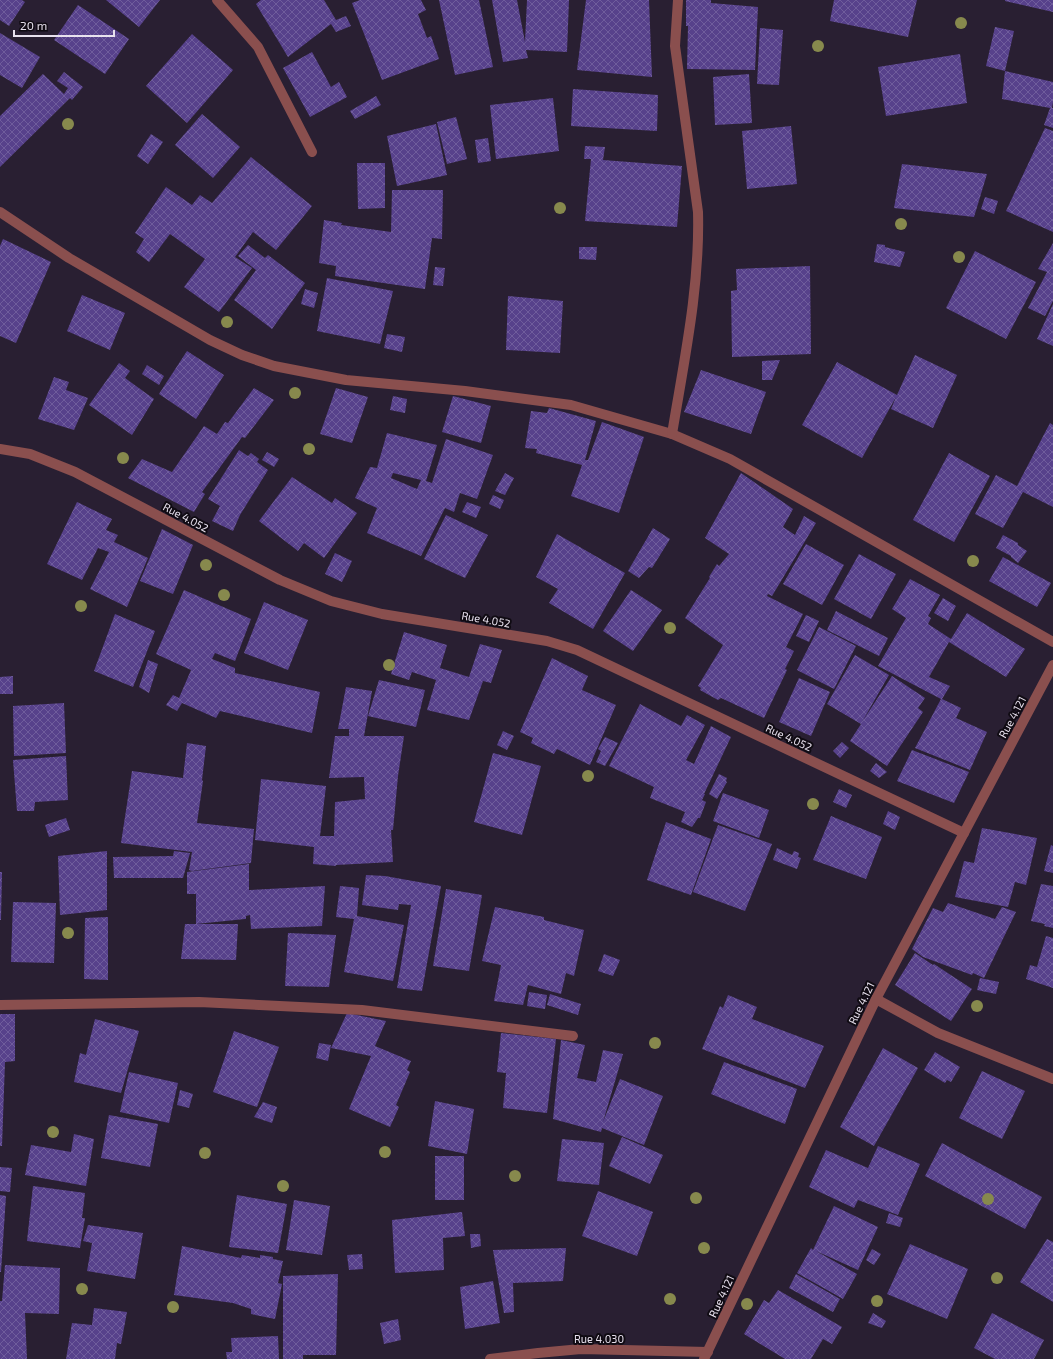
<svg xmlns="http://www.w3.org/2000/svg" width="1053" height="1359" viewBox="0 0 1053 1359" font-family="'Exo 2',sans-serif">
  <defs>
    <pattern id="building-cross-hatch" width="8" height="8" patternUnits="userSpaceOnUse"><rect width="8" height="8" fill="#57418b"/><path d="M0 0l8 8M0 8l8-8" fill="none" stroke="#6f5c9c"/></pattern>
  </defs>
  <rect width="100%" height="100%" fill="#291f32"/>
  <g fill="url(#building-cross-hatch)" fill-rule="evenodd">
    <polygon points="0,0 22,0 25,2 9,26 0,20"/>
    <polygon points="106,0 160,0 139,27"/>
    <polygon points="261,0 324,0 336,20 346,16 351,26 336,32 331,24 288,57 256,4"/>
    <polygon points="360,0 421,0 426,10 418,14 427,38 431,36 439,59 382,80 352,3"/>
    <polygon points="439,0 479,0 493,67 455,75"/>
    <polygon points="492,0 517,0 525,42 527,0 569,0 567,52 526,50 528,58 503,62"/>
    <polygon points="586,0 649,0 652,77 577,70"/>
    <polygon points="686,0 711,0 711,3 758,7 755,70 687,69 688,26 686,26"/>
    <polygon points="834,0 917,0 908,37 830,21"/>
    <polygon points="1005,0 1053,0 1053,12 1005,1"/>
    <polygon points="78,5 129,39 105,74 54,40"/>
    <polygon points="995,27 1014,31 1005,71 986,66"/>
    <polygon points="760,28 783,30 779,85 757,84"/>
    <polygon points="0,33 40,57 22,88 0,75"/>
    <polygon points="192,34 233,70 187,123 146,86"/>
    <polygon points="312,52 331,87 339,82 347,97 310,117 283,68"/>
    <polygon points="960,54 967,103 886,116 878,67"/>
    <polygon points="1005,71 1053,82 1053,102 1052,108 1053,108 1053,128 1044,125 1050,108 1002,99"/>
    <polygon points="64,72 83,87 72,100 70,98 0,167 0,116 43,74 64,94 68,88 57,81"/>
    <polygon points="749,74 752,123 715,125 713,77"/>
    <polygon points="573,89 658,95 657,131 571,126"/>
    <polygon points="376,96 381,105 355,119 350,111"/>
    <polygon points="553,98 559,151 496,159 490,105"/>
    <polygon points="202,114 240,147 213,178 175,145"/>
    <polygon points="456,117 467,159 447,164 437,122"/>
    <polygon points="436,124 447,175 397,186 387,136"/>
    <polygon points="791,126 797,184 747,189 742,131"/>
    <polygon points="1045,128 1053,131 1053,232 1006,211"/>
    <polygon points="151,134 163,142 148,164 137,156"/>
    <polygon points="488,138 491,161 478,163 475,140"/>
    <polygon points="585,146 605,147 603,160 682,166 677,227 585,221 591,159 584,159"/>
    <polygon points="251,157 312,206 276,250 253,232 235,257 252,268 219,312 184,287 205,259 170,234 149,262 136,252 144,239 135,233 166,187 192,205 200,195 212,203"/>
    <polygon points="357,163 385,163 385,208 358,209"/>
    <polygon points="902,164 987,174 974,217 894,208"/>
    <polygon points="392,190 443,190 442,239 432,238 425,289 335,276 336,266 319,263 324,220 342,223 341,225 391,232"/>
    <polygon points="985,197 998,201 994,214 981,209"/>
    <polygon points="3,239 51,262 16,343 0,336 0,246"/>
    <polygon points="1053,243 1053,301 1045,316 1028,308 1047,272 1038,269"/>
    <polygon points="877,244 885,245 885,247 905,252 900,267 874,262"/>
    <polygon points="248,245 265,258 268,255 305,283 272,329 234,300 256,270 238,256"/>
    <polygon points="579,247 597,247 596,260 579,259"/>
    <polygon points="975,251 1036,282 1006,339 946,308"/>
    <polygon points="810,266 811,354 732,357 731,291 737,290 736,269"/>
    <polygon points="435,267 445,268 443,286 433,285"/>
    <polygon points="327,278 393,291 380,344 317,331"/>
    <polygon points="305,289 318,293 314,308 301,304"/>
    <polygon points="82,295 125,313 110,350 67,331"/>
    <polygon points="508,296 563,301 560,353 506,350"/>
    <polygon points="1053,304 1053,346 1037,339"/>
    <polygon points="387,334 405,337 402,352 384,348"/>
    <polygon points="187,351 224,375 196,419 159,394"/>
    <polygon points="915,355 957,375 933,428 891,409 896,397 862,458 802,425 837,362 897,395"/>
    <polygon points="780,360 772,380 762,380 762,361"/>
    <polygon points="119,363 130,371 125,378 154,399 132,435 89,405"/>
    <polygon points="147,365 164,376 159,385 142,374"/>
    <polygon points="701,370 766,392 751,434 684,412"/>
    <polygon points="54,377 69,382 66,390 88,398 74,430 38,419"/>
    <polygon points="254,388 274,400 245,438 242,437 202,492 205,494 194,512 128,478 142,459 172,472 204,426 217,434 225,422 228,423"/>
    <polygon points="336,388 368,397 352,443 320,434"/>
    <polygon points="393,396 407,399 405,413 390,410"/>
    <polygon points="453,396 491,406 481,443 442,432"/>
    <polygon points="549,408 596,421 585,460 588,460 602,422 644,437 619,513 571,496 582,465 536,453 537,449 525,448 531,411 547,413"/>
    <polygon points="1050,423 1053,425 1053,507 1023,492 1003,528 975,514 996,475 1017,486"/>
    <path d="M387,433L437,445L426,481L432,483L446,439L493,455L477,499L460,493L454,512L445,508L421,556L367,533L377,508L355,498L370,467L377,468ZM393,473L421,480L417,489L391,478Z"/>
    <polygon points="239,450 248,456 251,453 259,459 257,462 268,470 240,515 233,531 212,521 220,506 208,499"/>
    <polygon points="267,452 279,459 274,467 262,460"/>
    <polygon points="949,453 990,476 954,542 913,520"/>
    <polygon points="505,473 514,478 505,495 495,491"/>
    <polygon points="741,473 793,509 783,527 795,535 804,516 816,523 772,596 768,594 767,596 803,614 786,647 794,651 785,669 787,670 764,718 721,698 718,700 700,690 701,688 698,686 723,645 685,618 710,578 709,577 717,564 719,566 729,554 705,538"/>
    <polygon points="292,477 332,503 335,498 357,513 324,558 304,543 298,551 259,521"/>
    <polygon points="493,495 504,500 500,509 489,504"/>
    <polygon points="77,502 112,519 106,530 118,535 114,542 148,558 127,607 90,589 109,552 98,548 82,580 47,564"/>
    <polygon points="467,502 481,507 476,518 462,512"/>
    <polygon points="446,515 488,535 465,578 424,559"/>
    <polygon points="653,528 670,539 652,568 649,567 639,578 628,571"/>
    <polygon points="162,529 193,545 173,594 140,581"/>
    <polygon points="557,534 625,573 593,629 549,603 558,589 536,577"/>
    <polygon points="1003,535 1018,543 1018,545 1027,551 1018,563 1011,557 1011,556 996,548"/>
    <polygon points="806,544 844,565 822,605 783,584"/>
    <polygon points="335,553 352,561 342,582 325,574"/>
    <polygon points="859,554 896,574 871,619 834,599"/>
    <polygon points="1003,557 1051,583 1037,607 989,581"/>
    <polygon points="910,579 940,595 928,616 931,618 928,624 951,639 967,613 1025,649 1006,677 949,642 929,677 950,686 942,699 961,708 956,718 987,732 970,770 915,748 941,699 878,666 906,618 892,609"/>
    <polygon points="184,590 251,619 235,661 215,653 212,659 235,668 235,673 320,692 312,733 220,711 216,718 182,703 177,711 166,705 173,695 179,698 191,670 156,654"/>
    <polygon points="631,590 662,610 633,651 603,631"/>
    <polygon points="943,598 956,606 948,621 934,613"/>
    <polygon points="264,602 308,620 288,670 244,653"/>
    <polygon points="836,611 888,638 879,656 827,630"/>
    <polygon points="115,614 155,631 133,687 94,671"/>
    <polygon points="806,615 819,621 809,642 796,636"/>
    <polygon points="819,627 856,646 834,689 797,670"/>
    <polygon points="404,632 447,645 440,668 469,677 480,644 502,650 491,683 483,681 469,720 427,710 436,680 412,672 409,680 391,674"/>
    <polygon points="855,655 889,675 862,722 892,676 925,698 918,708 923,712 887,766 850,741 861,724 827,704"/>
    <polygon points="552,658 588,676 582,690 616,705 590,765 557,749 554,754 531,743 533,738 520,732"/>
    <polygon points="148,660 158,664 149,693 139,687"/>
    <polygon points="13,676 13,694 0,694 0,677"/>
    <polygon points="799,678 830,692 811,736 779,722"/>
    <polygon points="379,680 425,690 416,727 368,716"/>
    <polygon points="346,687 372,691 364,736 404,736 398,776 393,830 391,830 393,862 336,865 336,866 313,864 314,847 255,840 261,779 326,786 320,836 334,836 335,802 365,799 364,777 329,778 335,736 349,736 349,729 338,729"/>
    <polygon points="64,703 66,753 14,756 13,706"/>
    <polygon points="640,704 681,726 687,715 705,725 686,760 694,764 711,726 731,737 704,794 705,794 702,800 706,802 700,818 698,818 692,827 681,822 685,812 650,798 654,787 609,766"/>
    <polygon points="503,731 514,736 507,750 497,745"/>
    <polygon points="605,737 618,743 605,766 596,762 601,751 598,749"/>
    <polygon points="842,742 849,748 840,758 833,751"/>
    <polygon points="187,743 206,746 202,780 203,781 197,823 254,829 251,863 192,871 189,870 192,852 121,843 132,771 183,778"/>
    <polygon points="912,750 969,772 954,803 897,781"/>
    <polygon points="493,753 541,766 522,835 474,822"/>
    <polygon points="66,756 68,800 35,802 34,811 17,811 13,760"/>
    <polygon points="876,763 887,772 879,778 870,771"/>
    <polygon points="719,774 727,778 726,781 727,782 717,799 709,794"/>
    <polygon points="839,789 852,795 846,808 833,802"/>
    <polygon points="723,793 769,810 759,838 713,821"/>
    <polygon points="888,811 900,817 895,830 883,824"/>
    <polygon points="831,816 882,837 866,879 813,860"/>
    <polygon points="66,818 70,830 49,837 45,825"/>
    <polygon points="666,822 711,839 691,895 647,880"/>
    <polygon points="718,825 772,844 745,911 693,892"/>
    <polygon points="982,828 1037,838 1026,885 1015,882 1008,907 955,897 964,861 974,863"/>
    <polygon points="1051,845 1053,846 1053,873 1044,871"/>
    <polygon points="777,848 792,855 794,851 799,853 798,857 801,858 797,869 773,860"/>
    <polygon points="107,851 107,910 60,915 58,856"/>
    <polygon points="174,851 190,853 183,878 114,878 113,857 173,856"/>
    <polygon points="249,864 249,890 325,886 322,926 251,929 250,915 246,916 246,919 245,919 196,924 196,894 187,894 187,872"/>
    <polygon points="0,872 2,872 1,920 0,920"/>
    <polygon points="366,875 385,876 441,886 422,991 397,988 411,905 399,904 398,910 362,905"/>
    <polygon points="1041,884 1053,886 1053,928 1044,926 1045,924 1031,921"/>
    <polygon points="340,886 359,888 357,916 404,925 393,981 344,972 354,919 336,917"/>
    <polygon points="446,889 482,895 469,971 433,966"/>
    <polygon points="13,902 56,903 54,963 11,962"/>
    <polygon points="948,903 995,919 1002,907 1016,912 984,978 973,973 972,975 923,957 912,949 933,908 943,912"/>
    <polygon points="495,907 544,917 544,920 584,930 574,976 566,973 561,994 528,985 523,1005 494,1001 501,965 482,961"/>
    <polygon points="108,917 108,980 84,979 85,918"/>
    <polygon points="185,924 238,924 236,960 181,959"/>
    <polygon points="288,933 336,935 329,987 285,986"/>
    <polygon points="1046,936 1053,938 1053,988 1026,979 1030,965 1037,967"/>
    <polygon points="915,953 933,965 934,964 972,989 951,1021 895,985"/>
    <polygon points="604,954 620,960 613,976 598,971"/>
    <polygon points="980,978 999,982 996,994 977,990"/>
    <polygon points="529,992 547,995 545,1009 527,1006"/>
    <polygon points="550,994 581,1004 578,1015 547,1005"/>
    <polygon points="728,995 757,1007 752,1019 824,1046 805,1088 702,1049 720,1006 723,1008"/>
    <polygon points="347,1013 386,1021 375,1046 411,1061 407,1070 410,1072 396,1105 399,1107 390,1127 349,1109 371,1056 331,1048"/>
    <polygon points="0,1014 15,1014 15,1061 5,1062 2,1146 0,1146"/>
    <polygon points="95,1019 139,1031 121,1093 74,1082 80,1053 86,1055"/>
    <polygon points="234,1031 279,1047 257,1107 213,1092"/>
    <polygon points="501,1033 556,1039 547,1113 503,1108 506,1073 497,1072"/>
    <polygon points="561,1040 585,1045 577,1078 596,1082 603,1050 623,1054 603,1122 620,1079 663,1096 644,1145 602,1128 601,1132 553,1119"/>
    <polygon points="319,1043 331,1045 328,1061 316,1058"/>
    <polygon points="883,1048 918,1068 874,1146 840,1127"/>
    <polygon points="935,1052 960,1067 951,1082 947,1080 945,1083 924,1070"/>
    <polygon points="724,1062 797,1089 785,1124 711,1094"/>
    <polygon points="982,1071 1025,1091 1002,1139 959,1118"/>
    <polygon points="129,1072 178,1083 169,1123 120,1112"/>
    <polygon points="180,1090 193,1094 189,1108 177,1105"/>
    <polygon points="435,1101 474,1109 467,1154 428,1146"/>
    <polygon points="263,1102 277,1107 272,1123 254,1117"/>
    <polygon points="109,1115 158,1124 150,1167 101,1158"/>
    <polygon points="74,1134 94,1139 86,1186 25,1175 31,1145 71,1152"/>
    <polygon points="622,1137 663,1155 650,1184 609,1166"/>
    <polygon points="562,1139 604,1143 599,1185 557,1181"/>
    <polygon points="942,1143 1042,1197 1025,1229 925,1176"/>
    <polygon points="878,1146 920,1164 898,1215 858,1200 854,1208 809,1187 826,1150 868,1168"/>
    <rect x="435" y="1156" width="29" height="44"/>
    <polygon points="0,1167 12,1168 10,1192 0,1191"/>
    <polygon points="33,1186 85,1193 82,1218 85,1218 80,1248 27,1241"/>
    <polygon points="598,1191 653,1212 637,1256 582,1236"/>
    <polygon points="0,1195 6,1196 1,1272 0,1272"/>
    <polygon points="237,1195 287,1204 278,1253 229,1247"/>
    <polygon points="294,1200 330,1206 322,1255 286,1250"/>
    <polygon points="834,1206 878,1227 858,1270 816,1251 857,1274 843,1299 797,1273 811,1248 813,1250"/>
    <polygon points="462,1212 465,1236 443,1238 444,1270 395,1273 392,1220"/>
    <polygon points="889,1213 903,1218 900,1227 886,1223"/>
    <polygon points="88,1225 143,1233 135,1279 87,1271 92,1243 83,1241"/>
    <polygon points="470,1234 480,1234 481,1246 471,1248"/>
    <polygon points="1047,1239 1053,1242 1053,1302 1020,1282"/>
    <polygon points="910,1244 968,1269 947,1319 887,1294"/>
    <polygon points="182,1246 241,1258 242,1255 260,1258 260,1255 273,1257 273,1259 283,1261 278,1283 282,1284 275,1319 251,1314 251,1309 233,1303 174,1295"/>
    <polygon points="566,1248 563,1281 513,1283 514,1312 504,1313 493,1250"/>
    <polygon points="872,1249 881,1254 874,1265 866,1260"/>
    <polygon points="362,1254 363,1269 349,1270 347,1255"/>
    <polygon points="5,1265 60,1268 59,1314 25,1313 27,1359 0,1359 0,1301 2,1301"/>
    <polygon points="338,1274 336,1355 303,1355 303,1359 283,1359 283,1276"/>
    <polygon points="796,1274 840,1299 833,1312 789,1288"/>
    <polygon points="493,1281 500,1323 465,1329 460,1287"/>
    <polygon points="778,1290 842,1327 832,1344 823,1339 811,1359 785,1359 744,1334 764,1300 769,1303"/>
    <polygon points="94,1308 127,1312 121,1344 117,1343 115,1359 66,1359 72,1323 92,1325"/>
    <polygon points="873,1313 886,1321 882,1328 868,1323"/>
    <polygon points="992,1313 1044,1340 1034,1359 995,1359 974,1348"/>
    <polygon points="398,1319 401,1340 384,1344 380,1323"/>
    <polygon points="278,1336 279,1359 227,1359 226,1352 232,1352 231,1338"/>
  </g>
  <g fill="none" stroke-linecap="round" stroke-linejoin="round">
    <g stroke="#8a4f4e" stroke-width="10">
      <polyline points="217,0 258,47 312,152"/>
      <polyline points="0,212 69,258 210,340 242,355 274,366 346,380 465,391 571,405 672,434 730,459 1053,642"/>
      <path d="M672,434C684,361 700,287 698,212L675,46L678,0"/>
      <polyline points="0,449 30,454 75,472 280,580 331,601 382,614 547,641 577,650 964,833"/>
      <polyline points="876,999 938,1033 1053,1079"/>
      <polyline points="0,1005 199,1002 362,1010 573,1036"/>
      <polyline points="490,1359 538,1353 581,1349 708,1352"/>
      <polyline points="704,1359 876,999 1053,665"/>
    </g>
  </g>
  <g fill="#87894d">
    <circle cx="961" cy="23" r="6"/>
    <circle cx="818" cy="46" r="6"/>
    <circle cx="68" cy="124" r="6"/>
    <circle cx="560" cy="208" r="6"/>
    <circle cx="901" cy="224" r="6"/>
    <circle cx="959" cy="257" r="6"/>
    <circle cx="227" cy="322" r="6"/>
    <circle cx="295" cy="393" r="6"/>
    <circle cx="309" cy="449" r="6"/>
    <circle cx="123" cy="458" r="6"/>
    <circle cx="973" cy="561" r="6"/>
    <circle cx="206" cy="565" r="6"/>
    <circle cx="224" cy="595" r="6"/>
    <circle cx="81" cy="606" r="6"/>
    <circle cx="670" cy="628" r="6"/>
    <circle cx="389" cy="665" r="6"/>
    <circle cx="588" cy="776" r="6"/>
    <circle cx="813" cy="804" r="6"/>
    <circle cx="68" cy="933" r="6"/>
    <circle cx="977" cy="1006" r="6"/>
    <circle cx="655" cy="1043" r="6"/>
    <circle cx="53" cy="1132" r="6"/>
    <circle cx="385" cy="1152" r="6"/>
    <circle cx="205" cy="1153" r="6"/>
    <circle cx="515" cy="1176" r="6"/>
    <circle cx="283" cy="1186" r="6"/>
    <circle cx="696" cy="1198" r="6"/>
    <circle cx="988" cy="1199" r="6"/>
    <circle cx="704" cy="1248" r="6"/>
    <circle cx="997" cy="1278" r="6"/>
    <circle cx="82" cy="1289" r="6"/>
    <circle cx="670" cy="1299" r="6"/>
    <circle cx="877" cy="1301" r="6"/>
    <circle cx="747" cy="1304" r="6"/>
    <circle cx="173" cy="1307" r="6"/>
  </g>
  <g text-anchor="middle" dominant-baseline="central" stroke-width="4" stroke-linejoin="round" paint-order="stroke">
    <g font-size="11" fill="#e8e1ee" stroke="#100b13">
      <text transform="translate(186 517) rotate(28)">Rue 4.052</text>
      <text transform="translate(486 619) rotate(10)">Rue 4.052</text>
      <text transform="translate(1012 717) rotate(-62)">Rue 4.121</text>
      <text transform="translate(789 737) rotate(25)">Rue 4.052</text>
      <text transform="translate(861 1003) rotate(-64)">Rue 4.121</text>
      <text transform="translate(721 1296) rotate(-65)">Rue 4.121</text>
      <text x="599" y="1338">Rue 4.030</text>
    </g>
  </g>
  <path d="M14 30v6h100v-6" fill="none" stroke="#e8e1ee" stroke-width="2"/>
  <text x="20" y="30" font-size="12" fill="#e8e1ee" stroke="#100b13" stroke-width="3" paint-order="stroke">20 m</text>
</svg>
